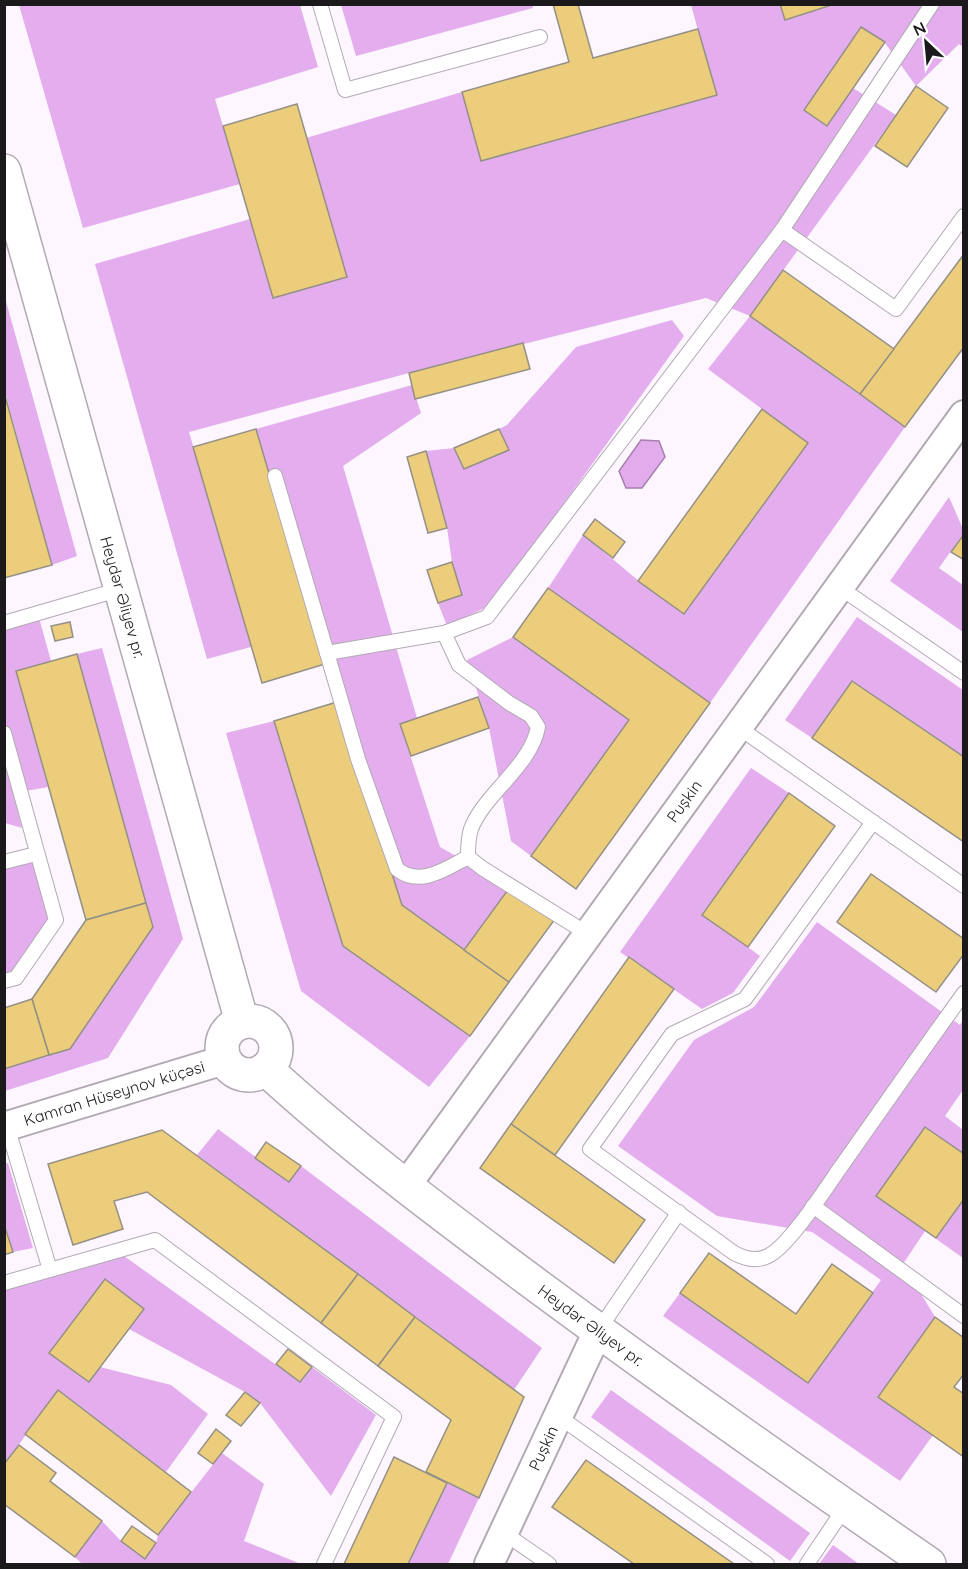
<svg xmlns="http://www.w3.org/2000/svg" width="968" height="1569" viewBox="0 0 968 1569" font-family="Quicksand,sans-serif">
  <rect width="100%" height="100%" fill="#fdf6fe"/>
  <g fill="#e4aeee">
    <polygon points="19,5 300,5 318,67 215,99 240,184 83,228"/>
    <polygon points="532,5 533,8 356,56 341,5"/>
    <path d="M691,5H780L786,20L835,5H963V47L959,44L916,86L885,43L861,27L804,110L827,126L853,88L896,115L750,316L905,427L710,703L548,588L583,535C617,561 648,592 685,613L808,443L708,369L750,316L706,298L409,373L189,432L251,647L207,659L95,264L250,219L273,298L306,138L462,92L482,161L716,95Z"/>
    <polygon points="4,294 77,556 52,565 5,392"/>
    <polygon points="672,320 684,336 491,605 447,626 438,603 462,595 452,562 447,528 426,451 454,448 464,469 508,450 499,429 507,425 576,347"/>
    <polygon points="412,385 421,413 343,466 417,718 400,724 440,847 510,887 464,950 402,905 325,664 256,429"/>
    <polygon points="949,497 963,529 963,534 939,568 963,585 963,632 890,581"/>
    <polygon points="38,614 51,661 16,671 48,787 20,792 5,733 4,623"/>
    <polygon points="857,617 963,690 963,757 852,681 812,738 785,720"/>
    <polygon points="513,637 629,720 531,856 511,841 489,728 467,660"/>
    <polygon points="102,648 183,939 108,1058 5,1091 5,1069 70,1049 153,927 77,654"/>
    <polygon points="274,721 343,946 470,1036 429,1087 301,991 226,733"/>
    <polygon points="4,762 5,762 22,828 5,823"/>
    <polygon points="751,768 789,793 702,914 760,956 733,993 702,1009 620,952"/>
    <polygon points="36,854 56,920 5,981 5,862"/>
    <polygon points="817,922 960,1025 963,1020 963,1090 945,1116 963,1130 963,1258 925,1231 903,1264 935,1317 878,1397 933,1435 900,1481 663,1316 680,1293 808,1383 881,1280 812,1232 717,1216 618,1146 694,1040 754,1007"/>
    <polygon points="218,1129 289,1182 301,1166 542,1348 514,1390 197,1155"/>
    <polygon points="8,1163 33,1248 13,1252 5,1224 4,1164"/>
    <polygon points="117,1251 300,1382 312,1367 376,1415 331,1496 260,1403 245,1392 129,1329 144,1309 105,1280 50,1353 88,1382 100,1367 171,1385 208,1414 166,1472 58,1390 5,1464 5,1284"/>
    <polygon points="611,1390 810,1533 790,1561 591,1417"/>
    <polygon points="222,1453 264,1484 244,1541 301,1564 82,1564 75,1557 102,1521 121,1541 145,1558 156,1543 158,1535"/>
    <polygon points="447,1483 479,1498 448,1564 408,1564"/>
    <polygon points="833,1545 859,1564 819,1564"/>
  </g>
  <polygon fill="#e2abec" stroke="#a77fae" stroke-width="1.5" points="641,440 659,441 665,457 642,488 626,488 619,471"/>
  <g fill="#ebcd7c" stroke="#949086" stroke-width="1.5">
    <polygon points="553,4 578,4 593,58 698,29 717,95 481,161 462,92 569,62"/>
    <polygon points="780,4 835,4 785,20"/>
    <polygon points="861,27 885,42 827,126 804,110"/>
    <polygon points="916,86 948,108 907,167 875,146"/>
    <polygon points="297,104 347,277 273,298 223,126"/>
    <polygon points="964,254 964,347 905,427 860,394"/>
    <polygon points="783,270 894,349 860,394 750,316"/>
    <polygon points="523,343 530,369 415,399 409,373"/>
    <polygon points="4,392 52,565 4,578"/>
    <polygon points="762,409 808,443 684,614 638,581"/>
    <polygon points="256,429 325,664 262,683 193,447"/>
    <polygon points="499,429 509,450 464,469 454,448"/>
    <polygon points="426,451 447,528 428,533 407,457"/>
    <polygon points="595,519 625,542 613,558 583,535"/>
    <polygon points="964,534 964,560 951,552"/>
    <polygon points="452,562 462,595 438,603 427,570"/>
    <polygon points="548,588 710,703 576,889 531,856 629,720 513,637"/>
    <polygon points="70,622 73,637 55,641 51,626"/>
    <polygon points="77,654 146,903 86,920 16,671"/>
    <polygon points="852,681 964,757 964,842 812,738"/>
    <polygon points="478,697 489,728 411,756 400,724"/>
    <polygon points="337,702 402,905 509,982 470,1036 343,946 274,721"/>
    <polygon points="789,793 835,826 748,947 702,915"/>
    <polygon points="871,874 964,939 964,954 936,992 837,922"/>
    <polygon points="510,887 555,919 509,982 464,950"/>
    <polygon points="146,903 153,927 70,1049 49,1055 32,999 86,920"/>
    <polygon points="629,957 674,989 555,1155 511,1124"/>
    <polygon points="32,999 49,1055 4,1069 4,1008"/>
    <polygon points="511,1124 645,1220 614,1263 480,1168"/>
    <polygon points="925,1127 964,1154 964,1199 936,1238 876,1196"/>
    <polygon points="162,1130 358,1274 321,1323 147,1192 114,1201 123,1229 73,1245 48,1164"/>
    <polygon points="266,1142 301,1166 289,1182 255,1158"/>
    <polygon points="4,1224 13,1252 4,1255"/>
    <polygon points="709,1253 796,1314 832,1264 873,1293 808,1383 680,1293"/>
    <polygon points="358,1274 415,1317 378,1366 321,1323"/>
    <polygon points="105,1279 144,1309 89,1382 49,1353"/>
    <polygon points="415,1317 524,1397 479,1498 426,1472 451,1420 378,1366"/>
    <polygon points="935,1317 964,1338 964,1374 954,1387 964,1394 964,1457 878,1397"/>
    <polygon points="288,1349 312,1367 300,1382 276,1364"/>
    <polygon points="58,1390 191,1492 158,1535 25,1434"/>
    <polygon points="245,1392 260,1403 241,1426 226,1415"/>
    <polygon points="216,1429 231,1441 213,1464 198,1453"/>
    <polygon points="19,1445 56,1473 50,1481 102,1521 75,1557 4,1504 4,1464"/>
    <polygon points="394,1457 447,1483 408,1564 344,1564"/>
    <polygon points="586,1460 734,1564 634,1564 552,1507"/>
    <polygon points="132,1526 156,1543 145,1559 121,1541"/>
  </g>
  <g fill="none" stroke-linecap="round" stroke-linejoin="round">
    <g stroke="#b2a9b3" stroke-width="16">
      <g id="lane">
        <polyline points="320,4 345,90 540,37"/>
        <polyline points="782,230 896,309 964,216"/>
        <polyline points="275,476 327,653"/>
        <polyline points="839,587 964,673"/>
        <polyline points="4,623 121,589"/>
        <path d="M444,633L459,665L509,703L531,716L538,727C531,766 484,794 471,829C468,838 468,847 468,857L482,868L588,934"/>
        <polyline points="738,727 964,886"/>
        <polyline points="4,733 56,920 16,978 4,981"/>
        <path d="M873,822L745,999L672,1034L590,1149L734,1253C745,1259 756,1262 768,1256C789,1246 826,1188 840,1168C881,1110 922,1051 964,993"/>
        <path d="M468,857C447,868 420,888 397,869L358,759L327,653L444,633L487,617L782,230L932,4"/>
        <polyline points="4,862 36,854"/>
        <polyline points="7,1126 50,1270"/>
        <polyline points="813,1206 964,1316"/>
        <polyline points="4,1283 155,1240 394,1417 324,1564"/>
        <polyline points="598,1331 679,1212"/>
        <polyline points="558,1416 767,1564"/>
        <polyline points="504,1533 549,1564"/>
        <polyline points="807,1564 846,1506"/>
      </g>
    </g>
    <g stroke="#b2a9b3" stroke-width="32">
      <g id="street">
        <polyline points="4,1127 224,1060"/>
        <polyline points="405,1187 964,415"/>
        <polyline points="489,1564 598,1331"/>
      </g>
    </g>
    <g stroke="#b2a9b3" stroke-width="36">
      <g id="secondary">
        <polyline points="4,171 242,1022"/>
        <circle cx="249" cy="1048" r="27"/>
        <path d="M266,1069C350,1146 440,1213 531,1281C662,1378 795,1472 929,1564"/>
      </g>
    </g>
    <use href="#lane" stroke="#fff" stroke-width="14"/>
    <use href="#street" stroke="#fff" stroke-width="28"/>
    <use href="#secondary" stroke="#fff" stroke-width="33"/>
  </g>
  <g text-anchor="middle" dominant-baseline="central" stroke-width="6" stroke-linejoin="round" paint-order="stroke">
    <g font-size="16" fill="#1c191d" stroke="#fff">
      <text transform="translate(123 597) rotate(74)">Heydər Əliyev pr.</text>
      <text transform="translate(684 801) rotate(-54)">Puşkin</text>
      <text transform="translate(114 1093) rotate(-17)">Kamran Hüseynov küçəsi</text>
      <text transform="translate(591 1325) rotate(36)">Heydər Əliyev pr.</text>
      <text transform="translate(543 1448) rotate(-65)">Puşkin</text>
    </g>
  </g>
  <rect width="968" height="1569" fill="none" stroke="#1c191d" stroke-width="12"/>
  <g transform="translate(926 42) rotate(334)" stroke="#ffffff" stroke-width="4.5" paint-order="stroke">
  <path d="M0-4.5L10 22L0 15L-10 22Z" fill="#1c191d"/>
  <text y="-9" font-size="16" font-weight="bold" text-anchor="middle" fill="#1c191d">N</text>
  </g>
</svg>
